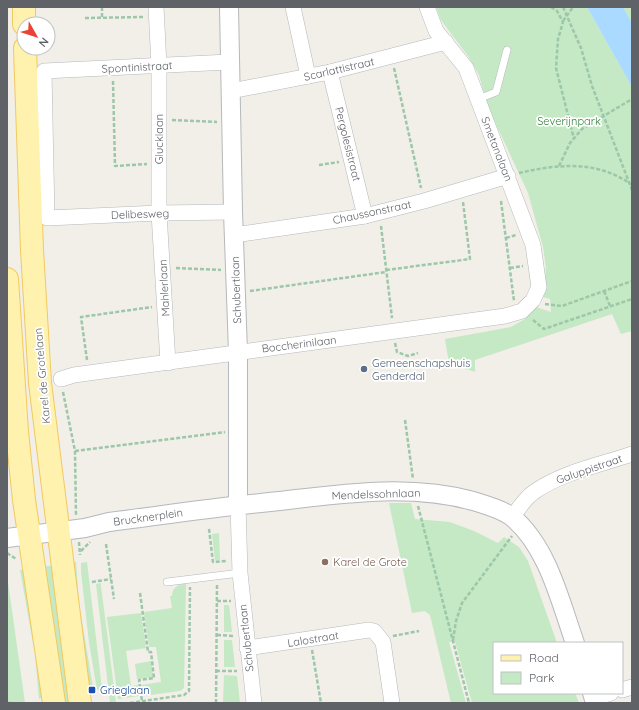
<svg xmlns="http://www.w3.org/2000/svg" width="639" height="710" viewBox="0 0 639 710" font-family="Quicksand,sans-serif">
  <rect width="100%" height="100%" fill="#f1efe8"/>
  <g fill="#c5e8c5">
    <polygon points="436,7 587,7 632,87 632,331 621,334 612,314 475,360 475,372 449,363 445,339 511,327 525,319 536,307 551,312 550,299 543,297 546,268 543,247 528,193 487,105 479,75 468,56 441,20"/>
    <polygon points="623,7 630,7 632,11 632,23"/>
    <polygon points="389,503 411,503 415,519 450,522 474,531 498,543 504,537 519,547 528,561 557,643 494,643 494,693 575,693 579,703 472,703 455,642 449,642 466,703 451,703 430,615 425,611 412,613"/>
    <polygon points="219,533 220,560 215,560 212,534"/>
    <polygon points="76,562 79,604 93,687 90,688 81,662 70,563"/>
    <polygon points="87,562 102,689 97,690 89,642 81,572 81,563"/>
    <polygon points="57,565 74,703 62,703 40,567"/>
    <polygon points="27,569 41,654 42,698 39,699 35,654 20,570"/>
    <polygon points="7,575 25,703 7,703"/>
    <polygon points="101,583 101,586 116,703 110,703 96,584"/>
    <path d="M186,583L184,688L180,691L143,696L141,685L161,682L156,647H149L144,612L172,608L170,596H172C172,587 178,585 186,583Z"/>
    <polygon points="224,605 229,605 232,632 224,632"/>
    <polygon points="141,613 146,648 126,651 131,686 138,685 139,696 118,699 107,617"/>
    <polygon points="224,640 232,640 235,667 224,667"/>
    <polygon points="151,661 153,677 137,679 135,664"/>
    <polygon points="224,675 237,676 240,703 223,703"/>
  </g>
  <polygon fill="#aadaff" points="587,7 623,7 632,23 632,87"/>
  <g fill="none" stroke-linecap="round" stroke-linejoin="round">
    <g stroke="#b5b8bc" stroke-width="8">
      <g id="service">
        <polyline points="478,99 496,92 507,50"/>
        <polyline points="167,582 240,573"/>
      </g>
    </g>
    <g stroke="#b5b8bc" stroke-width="16">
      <g id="minor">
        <polyline points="156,7 159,66 159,213 168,363"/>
        <polyline points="293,7 308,76"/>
        <polyline points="229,62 44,71 47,218 159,213 233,212"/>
        <polyline points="330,72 365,216"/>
        <polyline points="231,91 330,72 446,42"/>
        <polyline points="234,235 365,216 424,201 508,176"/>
        <polyline points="61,379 74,375 505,316 522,311 533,300 539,287 533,245 466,68 436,31 427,7"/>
        <polyline points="238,505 240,573 254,703"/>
        <path d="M512,518C518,509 525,498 534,492C562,472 600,465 632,454"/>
        <polyline points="247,648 369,630 374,631 383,642 392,703"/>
        <polyline points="622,690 632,687"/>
        <polyline points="594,698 611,693"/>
      </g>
    </g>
    <g stroke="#b5b8bc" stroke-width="20">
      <g id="tertiary">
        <polyline points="229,7 233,212 238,352 238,505"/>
        <path d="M7,538L85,528L109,522C156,516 203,509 251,504C324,497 400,481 473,501C486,505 501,509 512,517C548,547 560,601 575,643"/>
        <polyline points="592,693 595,703"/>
      </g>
    </g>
    <g stroke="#f2c960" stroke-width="24">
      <g id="primary">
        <polyline points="24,7 24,24"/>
        <polyline points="25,48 32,250 40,383 80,703"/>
        <polyline points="7,279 17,432 24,500 54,703"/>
      </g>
    </g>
    <g stroke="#9cc7a9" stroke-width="2.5" stroke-dasharray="4 2" stroke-linecap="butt">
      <polyline points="551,7 557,11 563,22 558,39 556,68 574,139"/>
      <polyline points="563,7 581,48 592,86 632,190"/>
      <polyline points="632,7 632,8"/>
      <polyline points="102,17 102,7"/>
      <polyline points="85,18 144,17"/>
      <polyline points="563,21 573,7"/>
      <polyline points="394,68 421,188"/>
      <polyline points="113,81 115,166 147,164"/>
      <polyline points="172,120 217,122"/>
      <polyline points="319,165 339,162"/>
      <polyline points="559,166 570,143 582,129 632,99"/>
      <path d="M519,173C558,164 598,160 632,185"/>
      <polyline points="501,201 514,301"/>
      <polyline points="381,226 392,318"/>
      <polyline points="506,238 516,235"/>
      <polyline points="176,268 221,270"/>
      <polyline points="510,268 523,266"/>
      <polyline points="386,270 470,259 463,202"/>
      <polyline points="250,291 386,272"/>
      <polyline points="604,291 610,306"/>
      <polyline points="545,304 562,306 632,281"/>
      <polyline points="533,320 544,329 632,299"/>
      <polyline points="395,343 397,352 408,356 418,353"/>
      <polyline points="87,360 81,317 152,307"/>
      <polyline points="63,392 75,451 76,516"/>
      <polyline points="405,420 413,479"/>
      <polyline points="75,451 225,432"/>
      <polyline points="418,506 469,703"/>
      <polyline points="209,529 213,562 226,561"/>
      <polyline points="79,542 80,555"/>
      <polyline points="106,544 114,599"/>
      <polyline points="81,551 90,542"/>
      <polyline points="7,553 16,559"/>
      <polyline points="92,582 111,579"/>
      <polyline points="140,593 148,652 151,652 154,678 139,680 142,701"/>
      <polyline points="217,601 231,601"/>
      <polyline points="217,635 234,636"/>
      <polyline points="393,636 419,631"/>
      <polyline points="453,640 456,621 462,603 512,536"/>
      <polyline points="312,650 321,703"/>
      <polyline points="216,671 237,671"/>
      <polyline points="7,703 13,703"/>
      <polyline points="130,703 184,695 189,691 190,587"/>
      <polyline points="216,703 217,585"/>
    </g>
    <use href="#service" stroke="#fff" stroke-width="7"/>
    <use href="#minor" stroke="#fff" stroke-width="15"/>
    <use href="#tertiary" stroke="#fff" stroke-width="18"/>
    <use href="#primary" stroke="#fff2af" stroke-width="22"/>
  </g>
  <circle fill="#5c6f8a" stroke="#fff" stroke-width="1.5" cx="364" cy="369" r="4"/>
  <circle fill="#8d6e63" stroke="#fff" stroke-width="1.5" cx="325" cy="562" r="4"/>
  <rect fill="#1a4fb4" stroke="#fff" stroke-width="1.5" x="88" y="686" width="8" height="8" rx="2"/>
  <g text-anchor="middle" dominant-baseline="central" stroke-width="3.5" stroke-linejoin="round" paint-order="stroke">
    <g font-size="11" fill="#5f6368" stroke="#fff">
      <text transform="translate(137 67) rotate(-3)">Spontinistraat</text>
      <text transform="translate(339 69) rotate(-13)">Scarlattistraat</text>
      <text transform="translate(159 139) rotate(-90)">Glucklaan</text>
      <text transform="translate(348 144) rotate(76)">Pergolesistraat</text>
      <text transform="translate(497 149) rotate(69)">Smetanalaan</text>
      <text transform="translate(372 212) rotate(-12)">Chaussonstraat</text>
      <text transform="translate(140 214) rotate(-2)">Delibesweg</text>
      <text transform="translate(164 288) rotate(-93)">Mahlerlaan</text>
      <text transform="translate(236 290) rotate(-92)">Schubertlaan</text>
      <text transform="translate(299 344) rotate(-7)">Boccherinilaan</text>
      <text transform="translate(42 376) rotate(-95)">Karel de Grotelaan</text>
      <text transform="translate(589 469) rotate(-19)">Galuppistraat</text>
      <text transform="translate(376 494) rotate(-2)">Mendelssohnlaan</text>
      <text transform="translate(148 517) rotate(-8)">Brucknerplein</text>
      <text transform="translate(246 638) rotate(-96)">Schubertlaan</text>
      <text transform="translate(313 639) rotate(-9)">Lalostraat</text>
    </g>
    <g font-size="11" fill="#348238" stroke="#fff">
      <text x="569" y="121">Severijnpark</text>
    </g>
    <g font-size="11" fill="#4e5e75" stroke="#fff" text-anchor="start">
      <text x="372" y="363">Gemeenschapshuis<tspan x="372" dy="13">Genderdal</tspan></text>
    </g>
    <g font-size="11" fill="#785e54" stroke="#fff" text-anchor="start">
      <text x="333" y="562">Karel de Grote</text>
    </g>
    <g font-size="11" fill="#164399" stroke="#fff" text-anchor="start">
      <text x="100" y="690">Grieglaan</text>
    </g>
  </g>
  <rect width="639" height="710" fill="none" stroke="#5f6368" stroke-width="16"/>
  <rect x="493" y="642" width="130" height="52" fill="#ffffff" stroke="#bfc1c3"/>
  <rect x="501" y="655" width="20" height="6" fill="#fff2af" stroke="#bfc1c3"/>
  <text x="529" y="662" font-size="12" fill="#5f6368">Road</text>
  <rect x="501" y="672" width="20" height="12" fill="#c5e8c5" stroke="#bfc1c3"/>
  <text x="529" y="682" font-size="12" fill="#5f6368">Park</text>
  <g transform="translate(36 36) rotate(129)"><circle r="19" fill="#ffffff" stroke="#bfc1c3"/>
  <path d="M0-3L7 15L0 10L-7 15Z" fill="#ea4335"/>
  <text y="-6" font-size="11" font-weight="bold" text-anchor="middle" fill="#5f6368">N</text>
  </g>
</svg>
